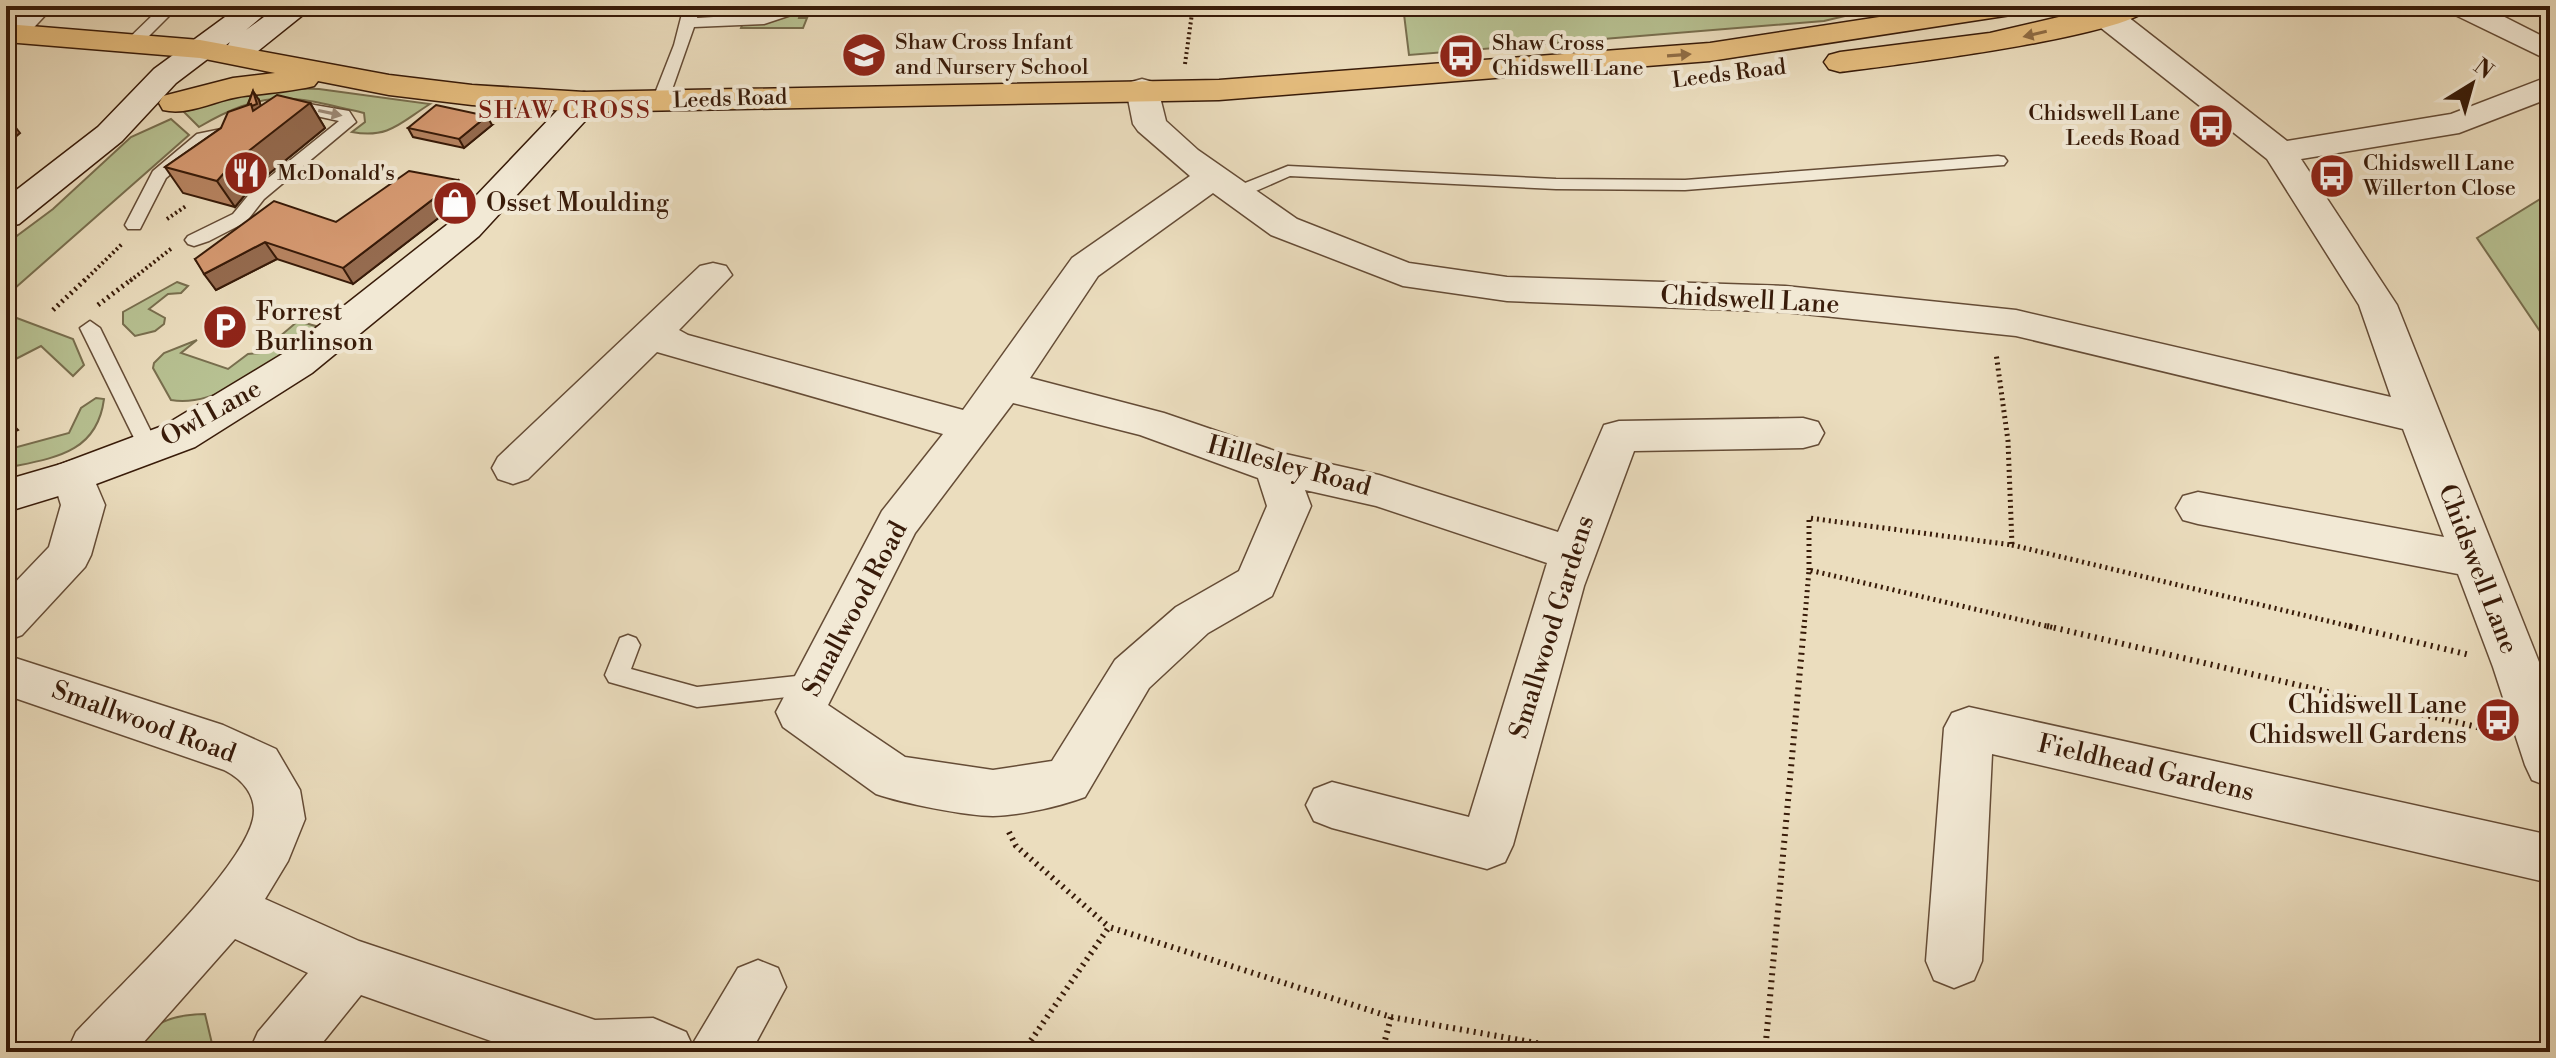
<svg xmlns="http://www.w3.org/2000/svg" width="2556" height="1058" viewBox="0 0 2556 1058" font-family="'Libre Bodoni',serif">
  <rect width="100%" height="100%" fill="#ebddbe"/>
  <filter id="stains"><feTurbulence type="fractalNoise" baseFrequency=".0025" numOctaves="4"/><feColorMatrix values="0 0 0 0 .2 0 0 0 0 .09 0 0 0 0 .02 0 0 0 .5 -.17"/></filter>
  <radialGradient id="worn" r=".72"><stop offset=".6" stop-color="#630" stop-opacity="0"/><stop offset="1" stop-color="#630" stop-opacity=".3"/></radialGradient>
  <g fill="#b7c192" stroke="#786e4e" stroke-width="2">
    <polygon points="720,6 803,6 799,18 807,18 803,28 741,28 746,15 717,15"/>
    <polygon points="1403,6 1887,6 1824,21 1409,55"/>
    <path d="M287,88L319,89L430,104C401,122 389,139 352,132L365,122L364,113C292,96 268,87 199,127L183,111L200,102Z"/>
    <polygon points="171,119 189,135 6,296 6,244 53,209 131,137"/>
    <polygon points="2550,193 2550,346 2477,238"/>
    <polygon points="177,282 188,286 181,293 168,294 149,309 165,318 164,324 155,331 135,336 123,324 123,312"/>
    <polygon points="6,314 73,339 84,365 73,376 41,346 6,364"/>
    <path d="M298,321L319,327C279,355 222,409 171,400L153,368L154,363L164,353L197,340L181,353L228,369L248,354L260,353Z"/>
    <path d="M96,398L104,399C97,454 53,458 6,468V450L69,433L81,408Z"/>
    <path d="M205,1014L214,1052H130C155,1022 167,1015 205,1014Z"/>
  </g>
  <g fill="none" stroke-linecap="round" stroke-linejoin="round">
    <g stroke="#654c36" stroke-width="3">
      <g id="service">
        <polygon points="151,6 167,6 172,13 139,46 127,46 127,40 156,12"/>
        <polygon points="684,6 700,6 697,18 763,14 789,6 835,6 832,9 800,12 764,24 694,27 668,101 666,104 654,104 652,101 674,45"/>
        <polygon points="303,103 349,111 356,122 264,199 246,222 209,241 194,246 188,244 185,240 188,236 233,214 251,192 339,121 303,113 287,117 279,112 281,108"/>
        <polygon points="236,126 242,127 244,131 242,135 209,142 166,178 140,229 128,229 125,225 153,171 197,134"/>
        <polygon points="1998,156 2004,157 2007,161 2004,165 1685,190 1556,189 1290,176 1242,197 1236,198 1227,193 1230,189 1288,166 1556,179 1685,180"/>
        <polygon points="90,321 100,328 159,448 156,453 142,453 139,448 80,328"/>
        <polygon points="628,635 636,638 640,645 631,669 697,687 815,674 823,677 827,684 823,691 815,694 697,707 609,682 605,675 620,638"/>
      </g>
    </g>
    <g stroke="#654c36" stroke-width="3">
      <g id="minor">
        <path d="M2083,6H2114L2287,141L2451,114L2550,76V98L2459,133L2301,159L2397,305L2541,667L2550,693V787L2532,780L2525,765L2493,667L2458,574L2198,524L2183,520L2176,508L2183,496L2198,492L2444,537L2403,429L2016,336L1785,312L1507,301L1403,286L1271,235L1213,193L1098,276L1030,378L1164,413L1281,453L1379,475L1558,532L1604,425L1619,421L1803,418L1818,422L1824,433L1818,444L1803,448L1634,451L1584,586L1513,845L1505,862L1487,869L1332,828L1314,821L1306,805L1314,789L1332,782L1469,817L1547,563L1376,506L1305,490L1311,506L1272,596L1208,633L1149,688L1085,797C1058,807 1022,815 993,816C966,816 902,803 876,794L783,727L776,712L882,511L943,434L657,352L528,479L513,484L498,479L492,468L498,457L700,266L713,263L726,266L732,275L679,330L688,335L963,410L1072,258L1190,176L1138,131L1133,124L1126,89L1131,82L1142,79L1153,82L1158,89L1166,121L1198,150L1297,219L1409,263L1507,277L1785,286L2016,310L2391,397L2359,305L2267,159L2096,24ZM1013,403L1140,435L1258,478L1267,506L1239,571L1176,607L1115,660L1052,761L993,770L905,757L828,705L915,533Z"/>
        <polygon points="2445,6 2483,6 2550,40 2550,61 2449,12"/>
        <polygon points="73,460 88,465 105,505 91,555 85,567 22,635 6,641 6,592 49,547 61,505 52,476 58,465"/>
        <path d="M6,655L223,725L276,749L300,790L305,819L288,861L265,899L359,941L595,1020L653,1018L686,1032L692,1045L738,968L758,960L778,968L786,987L751,1052H522L361,995L315,1052H249L258,1032L308,973L235,939L135,1052H67L76,1032C116,989 242,871 253,819C258,796 242,779 224,770L6,695Z"/>
        <polygon points="1969,707 2550,835 2550,883 1992,754 1982,961 1974,980 1954,988 1934,980 1926,961 1944,728 1952,713"/>
      </g>
    </g>
    <g stroke="#654c36" stroke-width="3">
      <polygon id="tertiary" points="21,6 54,6 22,40 6,41 6,21"/>
    </g>
    <g stroke="#381b09" stroke-width="3">
      <g id="secondary">
        <polygon points="240,6 274,6 246,30 279,6 314,6 253,55 242,57 231,55 226,48 230,42 176,83 122,141 19,224 6,227 6,198 98,127 154,69"/>
        <polygon points="584,92 596,95 600,102 596,109 479,236 312,373 195,447 88,487 6,512 6,480 61,464 165,425 284,353 453,220 572,95"/>
      </g>
    </g>
    <g stroke="#381b09" stroke-width="3">
      <g id="primary">
        <path d="M1951,6H2026L2022,12L2011,15L1710,61L1219,100L584,112L472,105L389,95L318,81L314,86C289,92 264,93 238,97C214,101 188,116 163,110L159,103L163,96L233,78L275,73L200,58L6,42V24L200,40L389,75L472,85L584,92L1219,80L1710,43Z"/>
        <path d="M2106,6H2152C2130,37 1888,66 1840,72L1829,69L1824,62L1829,55L1840,52L1990,33Z"/>
      </g>
    </g>
    <g stroke="#381b09" stroke-width="4" stroke-dasharray="2 3" stroke-linecap="butt">
      <polyline points="1185,64 1193,6"/>
      <polyline points="167,219 186,206"/>
      <polyline points="84,281 123,243"/>
      <polyline points="130,281 172,248"/>
    </g>
    <g stroke="#381b09" stroke-width="5" stroke-dasharray="2 4" stroke-linecap="butt">
      <polyline points="98,305 132,279"/>
      <polyline points="53,310 86,279"/>
      <polyline points="2012,545 2357,628"/>
      <polyline points="1809,570 1809,518 2012,545 2008,441 1996,353"/>
      <polyline points="1804,628 1809,570 2055,628"/>
    </g>
    <g stroke="#381b09" stroke-width="6" stroke-dasharray="2 5" stroke-linecap="butt">
      <polyline points="2047,626 2494,731"/>
      <polyline points="2349,626 2470,655"/>
      <polyline points="1009,832 1016,846 1109,927"/>
      <polyline points="1391,1017 1587,1052"/>
      <polyline points="1023,1052 1109,927 1391,1017 1382,1052"/>
      <polyline points="1765,1052 1804,626"/>
    </g>
    <use href="#service" fill="#f2e9d5" fill-rule="evenodd"/>
    <use href="#minor" fill="#f2e9d5" fill-rule="evenodd"/>
    <use href="#tertiary" fill="#f2e9d5" fill-rule="evenodd"/>
    <use href="#secondary" fill="#f2e9d5" fill-rule="evenodd"/>
    <use href="#primary" fill="#e6be7f" fill-rule="evenodd"/>
  </g>
  <g fill="#b78461" stroke="#381b09" stroke-width="2">
    <polygon points="259,100 260,106 310,103 325,128 249,190 235,207 183,193 165,167 221,128"/>
    <polygon points="492,125 464,148 413,137 408,128"/>
    <polygon points="458,180 467,196 353,284 277,259 216,290 195,259 336,222"/>
  </g>
  <g fill="#956b4f" stroke="#381b09" stroke-width="2">
    <polygon points="183,6 200,6 186,11"/>
    <polygon points="253,91 259,100 263,113 310,103 325,128 249,190 235,207 217,181"/>
    <polygon points="6,115 20,133 6,145"/>
    <polygon points="487,116 492,125 464,148 459,139"/>
    <polygon points="458,180 467,196 353,284 343,268"/>
    <polygon points="265,242 277,259 216,290 204,274"/>
    <polygon points="6,418 18,430 6,436"/>
  </g>
  <g fill="#d59971" stroke="#381b09" stroke-width="2">
    <polygon points="253,91 257,104 252,106 251,104 248,105"/>
    <polygon points="277,95 310,103 232,164 217,181 165,167 221,128 228,112 251,104 253,111"/>
    <polygon points="436,105 487,116 459,139 408,128"/>
    <polygon points="409,171 458,180 343,268 265,242 204,274 195,259 274,201 336,222"/>
  </g>
  <defs><path id="oneway-solid" d="M-6-.8H1V-3.2L6.5 0L1 3.2V.8H-6Z" transform="scale(2)"/></defs>
  <g fill="#8f6c44">
    <use href="#oneway-solid" transform="translate(2035 34) rotate(167)"/>
    <use href="#oneway-solid" transform="translate(1679 55) rotate(-4)"/>
  </g>
  <use fill="#9e8c79" href="#oneway-solid" transform="translate(330 113) rotate(12)"/>
  <defs>
    <g id="school-disc" transform="scale(2.3)"><circle r="9.5" fill="#8f2418" stroke="#f2e9d5"/><path d="M0-5L7-2L0 1L-7-2ZM-4 1L0 2.5L4 1V4Q0 6-4 4Z" fill="#fff"/></g>
    <g id="bus-disc" transform="scale(2.3)"><circle r="9.5" fill="#8f2418" stroke="#f2e9d5"/><path d="M-5-6H5V4H4V6H2V4H-2V6H-4V4H-5ZM-3.5-4V0h7V-4ZM-3.5 1.2v1.5H-2V1.2ZM2 1.2v1.5H3.5V1.2Z" fill="#fff"/></g>
    <g id="restaurant-disc" transform="scale(2.3)"><circle r="9.5" fill="#8f2418" stroke="#f2e9d5"/><path d="M-5-6h1v4h1v-4h1v4h1v-4h1v5L-1.5 .5V6h-2V.5L-5-1ZM5-6V6H3V1.5H1.5Q1.5-4 5-6Z" fill="#fff"/></g>
    <g id="shop-disc" transform="scale(2.3)"><circle r="9.5" fill="#8f2418" stroke="#f2e9d5"/><path d="M-5-2.5h2.3a2.7 3.5 0 0 1 5.4 0H5L5.5 6h-11ZM-1.5-2.5h3a1.5 2.3 0 0 0-3 0Z" fill="#fff"/></g>
    <g id="parking-disc" transform="scale(2.3)"><circle r="9.5" fill="#8f2418" stroke="#f2e9d5"/><path d="M-3.5-5.5H1a3.5 3.5 0 0 1 0 7H-1V5.5H-3.5ZM-1-3.4V-.6H.8a1.4 1.4 0 0 0 0-2.8Z" fill="#fff"/></g>
  </defs>
  <g fill-rule="evenodd">
    <use href="#school-disc" x="864" y="55"/>
    <use href="#bus-disc" x="1461" y="56"/>
    <use href="#bus-disc" x="2211" y="126"/>
    <use href="#restaurant-disc" x="246" y="173"/>
    <use href="#bus-disc" x="2332" y="176"/>
    <use href="#shop-disc" x="455" y="203"/>
    <use href="#parking-disc" x="225" y="327"/>
    <use href="#bus-disc" x="2498" y="720"/>
  </g>
  <g text-anchor="middle" dominant-baseline="central" stroke-width="8" stroke-linejoin="round" paint-order="stroke">
    <g font-size="22" fill="#381b09" stroke="#f2e9d5" text-anchor="start">
      <text x="895" y="42">Shaw Cross Infant<tspan x="895" dy="25">and Nursery School</tspan></text>
      <text x="1492" y="43">Shaw Cross<tspan x="1492" dy="25">Chidswell Lane</tspan></text>
      <text x="2180" y="113" text-anchor="end">Chidswell Lane<tspan x="2180" dy="25">Leeds Road</tspan></text>
      <text x="2363" y="163">Chidswell Lane<tspan x="2363" dy="25">Willerton Close</tspan></text>
      <text x="277" y="173">McDonald's</text>
    </g>
    <g font-size="22" fill="#381b09" stroke="#f2e9d5">
      <text transform="translate(1729 74) rotate(-7)">Leeds Road</text>
      <text transform="translate(730 99) rotate(-2)">Leeds Road</text>
    </g>
    <g font-size="24" letter-spacing="2" fill="#7a1f14" stroke="#f2e9d5">
      <text x="565" y="111">SHAW CROSS</text>
    </g>
    <g font-size="26" fill="#381b09" stroke="#f2e9d5" text-anchor="start">
      <text x="486" y="203">Osset Moulding</text>
      <text x="256" y="312">Forrest<tspan x="256" dy="30">Burlinson</tspan></text>
      <text x="2467" y="705" text-anchor="end">Chidswell Lane<tspan x="2467" dy="30">Chidswell Gardens</tspan></text>
    </g>
    <g font-size="26" fill="#381b09" stroke="#f2e9d5">
      <text transform="translate(1750 300) rotate(3)">Chidswell Lane</text>
      <text transform="translate(211 413) rotate(-29)">Owl Lane</text>
      <text transform="translate(1289 466) rotate(15)">Hillesley Road</text>
      <text transform="translate(2478 569) rotate(69)">Chidswell Lane</text>
      <text transform="translate(855 609) rotate(-62)">Smallwood Road</text>
      <text transform="translate(1552 627) rotate(-73)">Smallwood Gardens</text>
      <text transform="translate(144 722) rotate(20)">Smallwood Road</text>
      <text transform="translate(2146 768) rotate(13)">Fieldhead Gardens</text>
    </g>
  </g>
  <rect width="2556" height="1058" fill="none" stroke="#ebddbe" stroke-width="32"/>
  <rect x="8" y="8" width="2540" height="1042" fill="none" stroke="#381b09" stroke-width="4"/>
  <rect x="16" y="16" width="2524" height="1026" fill="none" stroke="#381b09" stroke-width="2"/>
  <g transform="translate(2472 84) rotate(37)" stroke="#f2e9d5" stroke-width="6" paint-order="stroke">
  <path d="M0-6L14 30L0 20L-14 30Z" fill="#381b09"/>
  <text y="-12" font-size="22" font-weight="bold" text-anchor="middle" fill="#381b09">N</text>
  </g>
  <rect width="100%" height="100%" filter="url(#stains)"/>
  <rect width="100%" height="100%" fill="url(#worn)"/>
</svg>
